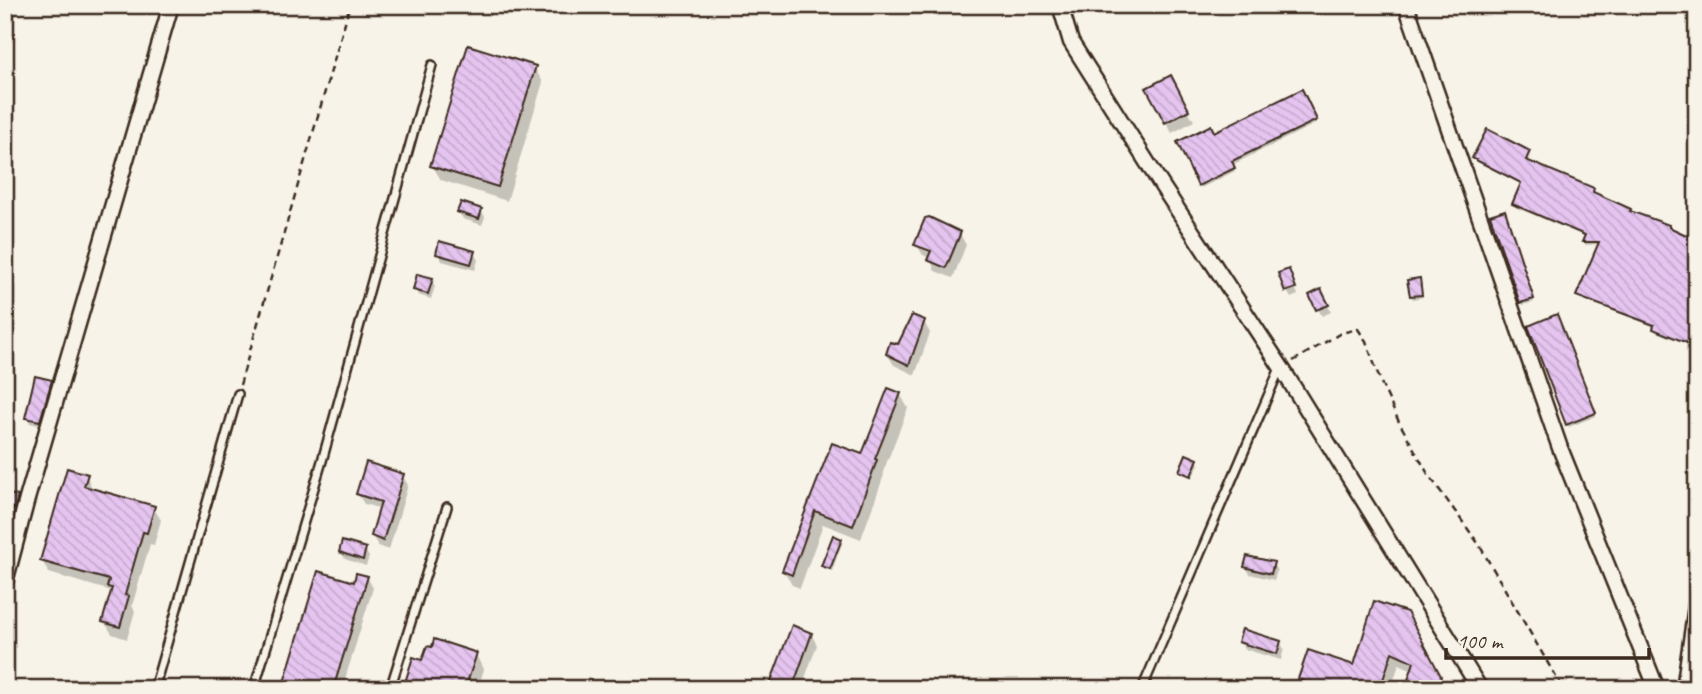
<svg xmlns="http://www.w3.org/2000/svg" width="1702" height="694" viewBox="0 0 1702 694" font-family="Caveat,sans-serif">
  <defs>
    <pattern id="building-back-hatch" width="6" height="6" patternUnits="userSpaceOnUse" patternTransform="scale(1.75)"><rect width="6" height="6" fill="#e5c4f0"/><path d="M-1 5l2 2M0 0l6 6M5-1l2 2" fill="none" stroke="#c5a9cd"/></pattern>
  </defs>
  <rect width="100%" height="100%" fill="#f7f3e8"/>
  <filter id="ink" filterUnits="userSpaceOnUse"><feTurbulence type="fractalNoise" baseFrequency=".0143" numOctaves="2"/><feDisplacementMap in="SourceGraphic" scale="14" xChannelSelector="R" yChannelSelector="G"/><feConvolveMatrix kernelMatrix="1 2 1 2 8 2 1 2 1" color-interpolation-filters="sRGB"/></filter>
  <g filter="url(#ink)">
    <g fill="#0003">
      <polygon points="534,68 543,82 507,201 441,180 432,165"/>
      <polygon points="1176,88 1194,121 1172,133 1166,122"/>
      <polygon points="1302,91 1317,123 1232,165 1235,171 1201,188 1179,143 1214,134"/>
      <polygon points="1531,155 1528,162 1593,190 1594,195 1630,210 1632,214 1697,242 1697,348 1656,332 1655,327 1582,299 1580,296 1600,244 1585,245 1586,237 1515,207 1514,204 1522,185 1474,158 1524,168"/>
      <polygon points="481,210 485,217 482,225 463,219 459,212"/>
      <polygon points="1506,215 1534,302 1523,305 1492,216"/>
      <polygon points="960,234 966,245 953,278 935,271 930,258 923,255 916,244"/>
      <polygon points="474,253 478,260 475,270 442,261 438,254"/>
      <polygon points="1292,278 1298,295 1291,298 1287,291"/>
      <polygon points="431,280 435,286 431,299 418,295 415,289"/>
      <polygon points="1421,283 1423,297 1413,299 1411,296"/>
      <polygon points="1311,296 1324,298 1331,312 1322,316"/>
      <polygon points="1558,319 1596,416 1569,427 1567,424"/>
      <polygon points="924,322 930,333 915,375 894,365 887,354"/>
      <polygon points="51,382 54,387 42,426 30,423 27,417"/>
      <polygon points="900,394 908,408 883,472 884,475 861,539 823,524 800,588 792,585 784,571 833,445 863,456"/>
      <polygon points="1197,461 1199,464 1192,478 1183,474 1181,471"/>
      <polygon points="86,475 93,490 153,507 161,520 154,545 150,544 132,606 135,611 127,639 112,634 104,621 111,591 49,573 42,561"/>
      <polygon points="402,475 408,485 389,550 378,546 372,536 381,509 364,504 358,494"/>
      <polygon points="5,494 17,497 20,503 17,514 5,511"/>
      <polygon points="841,540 842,543 832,571 824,568 822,565"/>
      <polygon points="365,550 369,557 366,566 345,559 341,552"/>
      <polygon points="1273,564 1277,571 1274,580 1250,574 1246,567"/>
      <polygon points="367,577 373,588 342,689 283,689 355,584"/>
      <polygon points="1405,613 1447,689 1407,689 1413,670 1399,664 1391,689 1348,689"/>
      <polygon points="811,634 817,645 801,689 770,689"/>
      <polygon points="1240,642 1280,642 1284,649 1281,660 1244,649"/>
      <polygon points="475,654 484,669 478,689 405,689 424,662"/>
      <polygon points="1300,679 1331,689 1312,689 1304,686"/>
    </g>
    <g fill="url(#building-back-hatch)" stroke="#3b2a1e" stroke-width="2">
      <polygon points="468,45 536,66 498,187 430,166"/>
      <polygon points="1171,75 1189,110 1165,123 1146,88"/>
      <polygon points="1302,89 1317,120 1232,161 1235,168 1198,186 1177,142 1211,125 1214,132"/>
      <polygon points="1487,129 1530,151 1526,160 1594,188 1593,192 1631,209 1630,211 1669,225 1669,227 1697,240 1697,275 1689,305 1697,306 1697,347 1653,329 1654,325 1576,296 1599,242 1582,242 1585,235 1512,204 1521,183 1472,158"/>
      <polygon points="461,202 482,209 479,219 457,212"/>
      <polygon points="1505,210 1534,299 1520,303 1490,215"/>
      <polygon points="929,217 961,232 946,268 927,260 931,251 914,245 925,218"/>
      <polygon points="439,241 475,251 471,264 436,254"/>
      <polygon points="1289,269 1296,288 1285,292 1278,273"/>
      <polygon points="417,274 433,278 428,294 413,290"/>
      <polygon points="1420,278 1422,295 1410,296 1407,280"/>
      <polygon points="1321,289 1329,305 1316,310 1309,295"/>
      <polygon points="1557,314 1596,413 1566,425 1528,326"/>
      <polygon points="912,315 925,320 909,365 886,354 890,342 898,344"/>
      <polygon points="35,376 52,380 40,421 25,418"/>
      <polygon points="888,388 901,393 875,459 877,460 853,526 815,511 792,575 782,571 832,443 862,454"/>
      <polygon points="1186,454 1198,459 1191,476 1179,471"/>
      <polygon points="366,462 404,474 383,541 371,536 381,502 356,494"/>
      <polygon points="67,468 88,474 84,486 155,506 147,533 143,532 125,595 129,596 120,627 102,622 112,588 107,587 109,580 40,561"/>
      <polygon points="5,493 18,496 14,509 5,507"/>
      <polygon points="833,535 842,539 830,569 821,566"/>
      <polygon points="342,541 366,548 363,560 339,552"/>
      <polygon points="1247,556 1274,562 1271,574 1244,567"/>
      <polygon points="318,571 354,582 356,573 368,576 333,689 282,689"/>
      <polygon points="1374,601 1407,612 1441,676 1437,689 1405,689 1414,662 1392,652 1380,689 1324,689 1298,679 1308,650 1354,665"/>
      <polygon points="792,625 812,633 792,689 768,689"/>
      <polygon points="1242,629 1281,641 1277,654 1238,642"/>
      <polygon points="434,639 477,653 465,689 403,689 413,657 422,660 427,646 432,647"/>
    </g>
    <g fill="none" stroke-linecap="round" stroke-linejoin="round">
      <g stroke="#3b2a1e" stroke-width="12">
        <g id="lane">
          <polyline points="154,689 238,394"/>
          <polyline points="254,689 322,461 432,65"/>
          <polyline points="390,689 447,507"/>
          <polyline points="1142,689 1280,368"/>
        </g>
      </g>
      <g stroke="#3b2a1e" stroke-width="19">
        <g id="street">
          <polyline points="1060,5 1071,42 1164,189 1281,367 1480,689"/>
          <polyline points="1406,5 1560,448 1657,689"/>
          <polyline points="5,582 27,499 171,5"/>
          <polyline points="1684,689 1697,599"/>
        </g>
      </g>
      <g stroke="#3b2a1e" stroke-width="2.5" stroke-dasharray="7 5" stroke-linecap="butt">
        <polyline points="1293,361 1341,333 1358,329 1366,341 1382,385 1399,422 1428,474 1478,543 1563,689"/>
        <polyline points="240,385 350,5"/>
      </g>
      <use href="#lane" stroke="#f7f3e8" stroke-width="7"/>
      <use href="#street" stroke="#f7f3e8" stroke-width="14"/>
    </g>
  </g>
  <rect width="1702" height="694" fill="none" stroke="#f7f3e8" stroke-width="28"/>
  <rect x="14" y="14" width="1674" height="666" fill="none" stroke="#3b2a1e" stroke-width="2.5" filter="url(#ink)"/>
  <path d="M1446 648v10h203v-10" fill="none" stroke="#3b2a1e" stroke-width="3.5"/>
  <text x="1457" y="648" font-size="21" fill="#3b2a1e" stroke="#f7f3e8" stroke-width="5" paint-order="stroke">100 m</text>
</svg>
